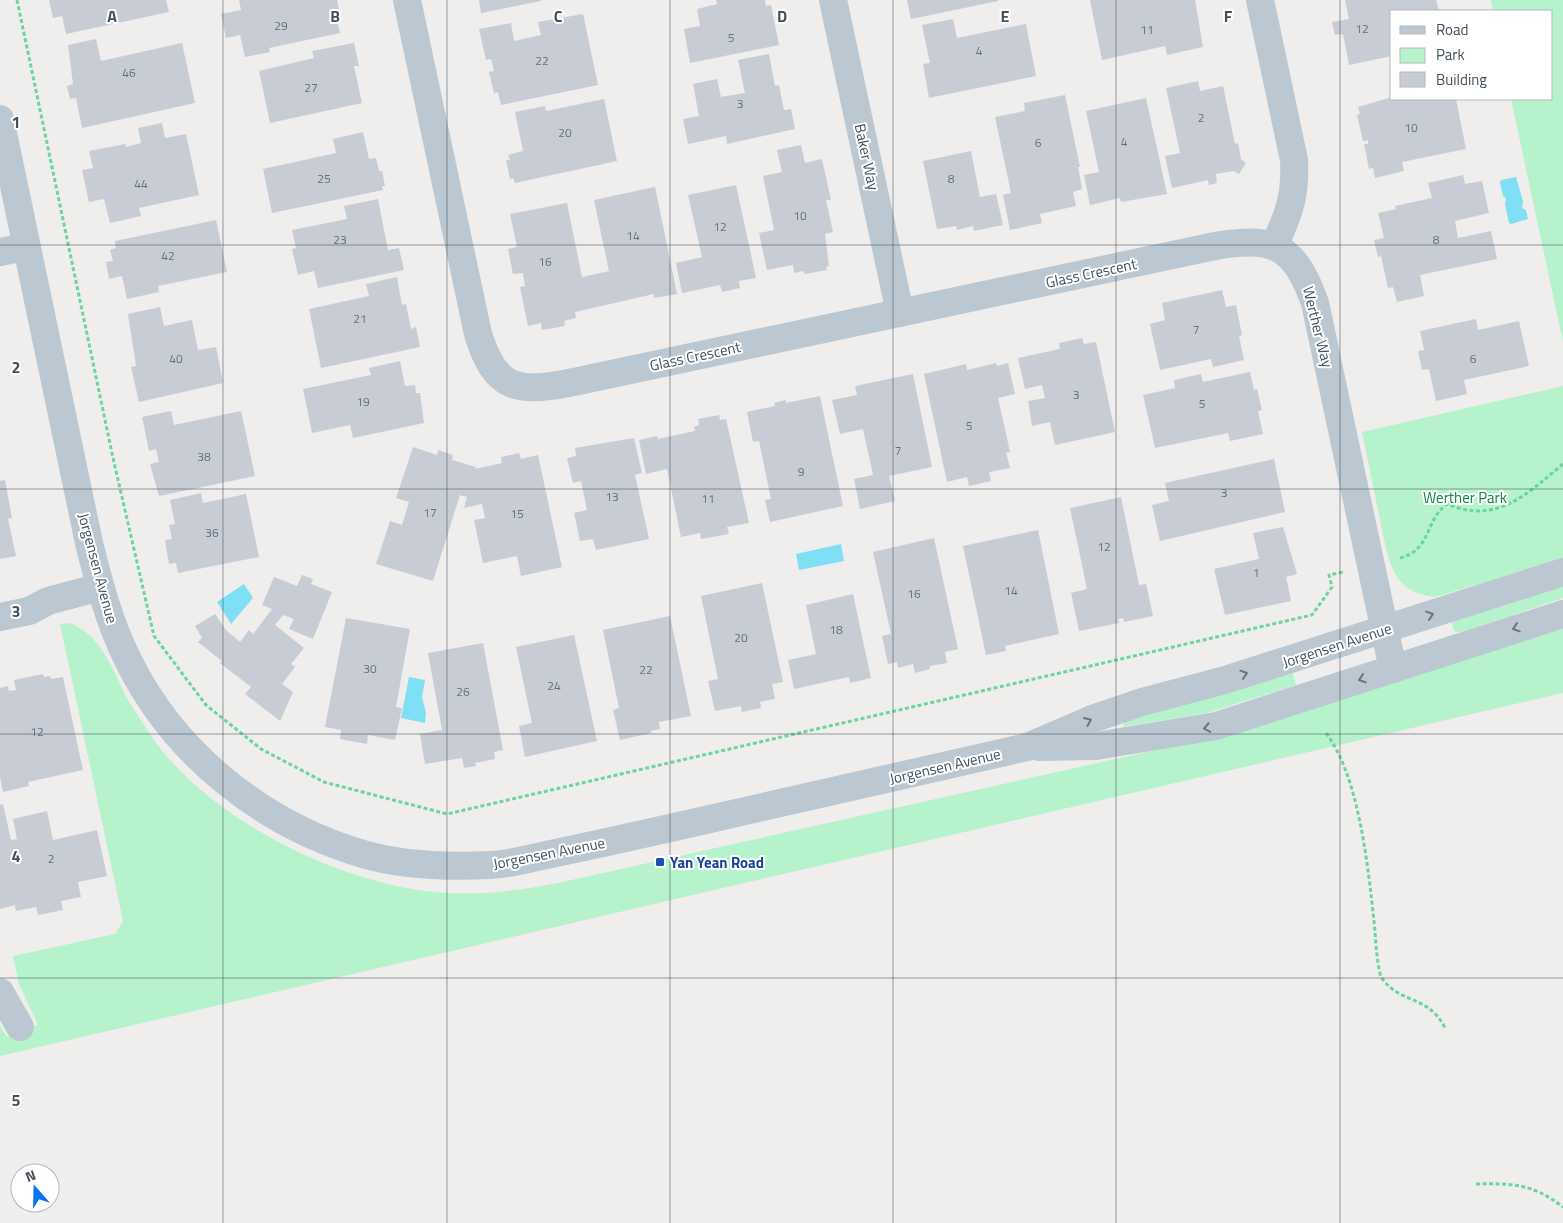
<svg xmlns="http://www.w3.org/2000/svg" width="1563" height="1223" viewBox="0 0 1563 1223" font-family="'Titillium Web',sans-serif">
  <rect width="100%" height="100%" fill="#f0eded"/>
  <g fill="#b6f3cc">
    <polygon points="1491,0 1563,0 1563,342 1511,99 1552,99 1552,11 1493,11"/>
    <path d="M1563,386V559L1435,597C1403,593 1394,579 1386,549L1362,432Z"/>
    <polygon points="1563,583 1563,598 1468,630 1460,632 1454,631 1451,620"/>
    <path d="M69,623C104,635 114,676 131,705C138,716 145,726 152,737C209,819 336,882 434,892C476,896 517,891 558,883L1232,733L1563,625V693L0,1056V1026L7,1037L38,1025L19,984L13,956L115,934L123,921L60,624Z"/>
    <polygon points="1292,671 1296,685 1207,713 1123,727 1124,722 1145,713"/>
  </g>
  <g fill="#7edff5">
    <polygon points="1516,177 1523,201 1522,208 1526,210 1528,219 1511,224 1509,223 1505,205 1506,198 1503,196 1500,183 1501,180"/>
    <polygon points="841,544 844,561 799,570 796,554"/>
    <polygon points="244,584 253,598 231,624 217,602"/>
    <polygon points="409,677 425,680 422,697 426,713 425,723 401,718"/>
  </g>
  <g fill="#c8ccd4">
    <polygon points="49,0 166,0 169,12 66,34 62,16 53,18"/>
    <polygon points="239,0 337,0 340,15 336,16 340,33 269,48 270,52 245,57 240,35 226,38 221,14 241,10"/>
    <polygon points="479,0 541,0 541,1 481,13"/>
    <polygon points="716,0 765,0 766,6 771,5 779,45 690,63 684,29 700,26 697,9 717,4"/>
    <polygon points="907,0 998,0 998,1 911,19"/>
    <polygon points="1090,0 1195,0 1203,47 1167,55 1165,46 1102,60"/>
    <polygon points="1345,0 1436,0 1439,11 1392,11 1392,56 1349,65 1343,34 1335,35 1332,22 1349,19"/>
    <polygon points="583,14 598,85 501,105 498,92 494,93 489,72 494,71 491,59 486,60 479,29 511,23 514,41 541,35 538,22"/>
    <polygon points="953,19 957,38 1026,24 1036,76 929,98 923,64 930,63 922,25"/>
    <polygon points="96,39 101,61 182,43 195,103 82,128 76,98 70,99 67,86 73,84 68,45"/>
    <polygon points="354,43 359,66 354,66 362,103 270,123 259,71 314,58 312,51"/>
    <polygon points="769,54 775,86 779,85 784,110 791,109 795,129 727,144 726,136 688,144 683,119 699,116 693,84 717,79 721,97 745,93 738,60"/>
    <polygon points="1198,81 1200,91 1223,86 1235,144 1238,143 1241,159 1246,163 1239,174 1233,171 1216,174 1217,183 1209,185 1208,180 1172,188 1165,156 1180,153 1166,88"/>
    <polygon points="1065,95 1080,167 1078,167 1082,189 1073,192 1076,206 1040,214 1042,223 1010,230 1003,195 1011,193 995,117 1025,111 1024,103"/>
    <polygon points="1392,97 1456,99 1466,149 1402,162 1404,171 1375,178 1373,168 1369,169 1364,144 1368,144 1368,140 1363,141 1357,115 1360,114 1358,107"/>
    <polygon points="1146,98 1167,194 1121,202 1120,198 1090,205 1084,175 1099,172 1086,111"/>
    <polygon points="604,99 617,161 515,183 513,178 510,179 506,160 510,160 508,155 523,151 515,112 545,106 546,111"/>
    <polygon points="162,123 165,138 186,134 199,195 139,208 141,216 110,223 104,199 89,202 82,170 93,168 89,151 125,144 126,147 141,143 138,128"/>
    <polygon points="363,132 369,159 376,158 379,171 382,171 385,186 382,186 383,190 272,213 263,169 336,153 333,139"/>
    <polygon points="801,145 805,163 822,159 831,200 826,200 833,232 825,234 829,266 826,267 827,270 805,274 804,271 794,273 793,265 767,270 759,233 774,230 763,176 782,172 777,150"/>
    <polygon points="971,151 980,197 996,194 1003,225 974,231 973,226 957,230 956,226 937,229 923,161"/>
    <polygon points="1463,175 1465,184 1482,181 1489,213 1455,221 1458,238 1491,231 1497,259 1420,275 1424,296 1397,302 1393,287 1388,288 1381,256 1378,257 1374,240 1384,238 1378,213 1396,209 1395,206 1432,198 1428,183"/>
    <polygon points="736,185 756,278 739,281 740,288 722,292 720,285 682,293 676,263 702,257 688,195"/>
    <polygon points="655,187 677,294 654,298 654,294 575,312 576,318 564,321 565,326 542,330 541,323 528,326 520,287 525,286 523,273 513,274 508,249 517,247 510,214 567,203 582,277 609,271 594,200"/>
    <polygon points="378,199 388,250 399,248 404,270 318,288 314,271 298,275 292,249 296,248 292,230 347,219 344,206"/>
    <polygon points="216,220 227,272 158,286 159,292 127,299 122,276 109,279 106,262 113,261 110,250 116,248 115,241"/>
    <polygon points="397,277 402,305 406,304 411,329 416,327 420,347 321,368 309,309 369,296 366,284"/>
    <polygon points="1222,290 1226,307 1236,305 1242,335 1239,336 1244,360 1213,367 1211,359 1160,370 1150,324 1165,320 1162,303"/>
    <polygon points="160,307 164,326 192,320 198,350 216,347 223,383 139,402 131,367 136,366 128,314"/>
    <polygon points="1476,319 1478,330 1519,321 1529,366 1464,380 1467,394 1436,401 1429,369 1422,370 1418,351 1424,350 1420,331"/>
    <polygon points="1082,338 1084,344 1096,342 1115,432 1055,445 1050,422 1032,426 1028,401 1045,398 1042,385 1025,389 1018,358 1060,349 1059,343"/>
    <polygon points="400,361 405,386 415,385 416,393 420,393 424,423 353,438 350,425 312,433 303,389 371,375 369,368"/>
    <polygon points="996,363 997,366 1008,363 1015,394 998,398 1010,452 1006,453 1010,468 989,472 991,481 969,486 967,477 947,482 924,374 966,364 967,370"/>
    <polygon points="1250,372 1254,390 1257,389 1262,410 1258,411 1263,434 1230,441 1228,433 1155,448 1143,395 1175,388 1174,380 1201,374 1203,382"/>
    <polygon points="913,374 932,467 889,476 895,501 860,509 854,479 873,475 863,429 840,434 832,400 857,395 855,386"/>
    <polygon points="820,396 843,506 770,522 765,500 771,499 759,441 753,442 747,412 775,406 774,403 786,400 786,403"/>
    <polygon points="171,411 174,425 241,411 255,476 159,496 150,464 159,462 156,449 149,451 142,417"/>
    <polygon points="719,415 720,420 726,419 749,523 727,527 729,534 701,539 700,533 681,537 667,469 646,474 639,440 657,436 658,439 695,431 694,427 699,425 698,419"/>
    <polygon points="634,438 642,473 635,475 649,539 596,550 593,539 580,541 574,513 587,510 581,481 573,483 567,458 576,456 575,448"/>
    <polygon points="413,447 437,455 438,450 453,455 452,460 476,467 475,469 502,463 501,457 519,453 521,459 538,455 562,567 521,576 517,556 483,563 474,520 485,518 482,504 464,508 467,497 460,495 433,581 376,564 390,521 402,525 409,502 396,498"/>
    <polygon points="1274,459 1285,512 1160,541 1152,505 1169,501 1165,483"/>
    <polygon points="5,480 12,518 8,519 16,556 0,559 0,481"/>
    <polygon points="201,493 203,503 246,494 259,557 178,573 176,563 169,564 165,540 172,539 169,525 175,524 170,500"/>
    <polygon points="1121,497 1139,585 1146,584 1153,616 1124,622 1123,618 1118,619 1119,623 1079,631 1071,593 1087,589 1070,508"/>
    <polygon points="1283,527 1297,574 1286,577 1291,601 1225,615 1214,569 1259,559 1253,533"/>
    <polygon points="1038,530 1059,634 1005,646 1006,651 986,655 963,546"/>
    <polygon points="934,538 958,649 945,652 947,663 930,666 930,669 915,673 913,664 898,668 897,662 888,664 882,636 891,634 873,552"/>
    <polygon points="302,575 313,579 311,584 332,592 313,639 289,629 294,619 283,615 275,625 304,648 291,664 295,667 282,684 293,692 280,721 245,694 251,687 220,663 222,661 198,642 202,638 195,626 215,614 226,630 240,642 249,630 253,634 272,609 262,605 274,577 297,586"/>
    <polygon points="762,583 783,682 772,684 775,699 760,702 761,708 742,712 741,706 715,711 708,681 718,679 701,596"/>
    <polygon points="853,594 871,678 850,683 849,677 794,689 788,660 816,654 806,605"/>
    <polygon points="670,616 691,716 659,722 660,729 651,731 651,733 620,740 613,710 619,708 603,630"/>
    <polygon points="346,618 410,629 396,707 402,708 395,740 368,735 367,744 340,739 341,730 325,727"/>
    <polygon points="574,635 597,741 525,757 519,726 532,723 516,647"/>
    <polygon points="483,643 503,750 494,752 495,759 475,763 476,766 464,768 462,758 425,764 420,734 442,730 428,653"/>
    <polygon points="43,674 44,677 50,676 51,679 63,677 83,770 28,782 29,786 3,792 0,777 0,688 8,686 9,691 16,690 14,680"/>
    <polygon points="3,804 11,840 17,839 13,819 47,811 53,840 97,830 107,876 78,882 81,897 61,901 63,910 38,915 36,907 16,911 15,905 0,909 0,805"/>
  </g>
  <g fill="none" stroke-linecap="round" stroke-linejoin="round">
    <g stroke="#6ad59d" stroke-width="3" stroke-dasharray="4 2.5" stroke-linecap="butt">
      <polyline points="17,0 113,458 154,636 206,705 261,749 324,782 447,814 1312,615 1332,587 1329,575 1343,572"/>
      <path d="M1400,558C1432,550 1424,521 1447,504C1497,525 1527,494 1563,464"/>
      <path d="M1326,733C1359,776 1368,867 1374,921C1376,940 1376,959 1381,977C1400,1005 1428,994 1445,1028"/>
      <path d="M1476,1184C1513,1183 1533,1184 1563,1207"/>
    </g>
    <g stroke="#bcc8d1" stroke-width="28">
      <path d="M407,0L478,334C495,389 516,393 569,383L1215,246C1274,236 1294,245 1315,303L1393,669"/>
      <polyline points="833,0 900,313"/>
      <path d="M1260,0L1294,160C1296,195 1289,214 1274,246"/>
      <polyline points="0,252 26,247"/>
      <polyline points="0,617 29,611 48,601 100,587"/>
      <polyline points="0,992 20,1027"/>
    </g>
    <g stroke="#bcc8d1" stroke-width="28">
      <path d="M0,119L89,543C99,583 109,622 128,660C174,754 262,824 363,854C403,866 449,867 491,865C511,864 532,858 551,854C604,843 657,831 710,819C816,795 922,771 1027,747L1092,719L1142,702L1225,680L1563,572"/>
      <polyline points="1039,747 1096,746 1216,726 1563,614"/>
    </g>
  </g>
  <defs><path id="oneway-chevron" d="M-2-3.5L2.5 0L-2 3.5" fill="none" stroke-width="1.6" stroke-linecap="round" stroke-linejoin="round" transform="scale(1.25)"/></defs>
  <g stroke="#677580">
    <use href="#oneway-chevron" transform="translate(1430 615) rotate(-18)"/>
    <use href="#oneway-chevron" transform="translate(1516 628) rotate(162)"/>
    <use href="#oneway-chevron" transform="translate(1244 674) rotate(-18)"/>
    <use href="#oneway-chevron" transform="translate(1362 679) rotate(162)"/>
    <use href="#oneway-chevron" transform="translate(1088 721) rotate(-23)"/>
    <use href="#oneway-chevron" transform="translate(1207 728) rotate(169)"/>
  </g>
  <path fill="none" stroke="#43515d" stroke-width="1" stroke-opacity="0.55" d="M223,0V1223M447,0V1223M670,0V1223M893,0V1223M1116,0V1223M1340,0V1223M0,245H1563M0,489H1563M0,734H1563M0,978H1563"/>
  <rect fill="#1a4fb4" stroke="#fff" stroke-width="2" x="655" y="857" width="10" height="10" rx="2.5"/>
  <g text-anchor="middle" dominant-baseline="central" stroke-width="4" stroke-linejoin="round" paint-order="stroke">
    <g font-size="12" fill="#64707b">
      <text x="281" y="25">29</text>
      <text x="1362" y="28">12</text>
      <text x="1147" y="29">11</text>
      <text x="731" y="37">5</text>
      <text x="979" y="50">4</text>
      <text x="542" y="60">22</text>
      <text x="129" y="72">46</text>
      <text x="311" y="87">27</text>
      <text x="740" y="103">3</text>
      <text x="1201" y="117">2</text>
      <text x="1411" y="127">10</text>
      <text x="565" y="132">20</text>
      <text x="1124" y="141">4</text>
      <text x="1038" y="142">6</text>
      <text x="324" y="178">25</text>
      <text x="951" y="178">8</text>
      <text x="141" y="183">44</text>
      <text x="800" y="215">10</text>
      <text x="720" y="226">12</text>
      <text x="633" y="235">14</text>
      <text x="340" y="239">23</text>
      <text x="1436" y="239">8</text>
      <text x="168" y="255">42</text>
      <text x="545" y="261">16</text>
      <text x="360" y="318">21</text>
      <text x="1196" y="329">7</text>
      <text x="176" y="358">40</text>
      <text x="1473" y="358">6</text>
      <text x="1076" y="394">3</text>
      <text x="363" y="401">19</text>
      <text x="1202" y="403">5</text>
      <text x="969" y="425">5</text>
      <text x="898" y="450">7</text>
      <text x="204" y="456">38</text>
      <text x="801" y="471">9</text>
      <text x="1224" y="492">3</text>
      <text x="612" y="496">13</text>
      <text x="708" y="498">11</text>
      <text x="430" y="512">17</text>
      <text x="517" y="513">15</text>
      <text x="212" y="532">36</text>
      <text x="1104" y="546">12</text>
      <text x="1256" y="572">1</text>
      <text x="1011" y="590">14</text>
      <text x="914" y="593">16</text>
      <text x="836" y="629">18</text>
      <text x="741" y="637">20</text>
      <text x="370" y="668">30</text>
      <text x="646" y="669">22</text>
      <text x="554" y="685">24</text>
      <text x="463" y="691">26</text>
      <text x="37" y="731">12</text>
      <text x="51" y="858">2</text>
    </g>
    <g font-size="15" fill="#43515d" stroke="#fff">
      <text transform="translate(867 157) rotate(78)">Baker Way</text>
      <text transform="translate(1091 273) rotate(-12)">Glass Crescent</text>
      <text transform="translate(1318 327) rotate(76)">Werther Way</text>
      <text transform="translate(695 356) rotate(-12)">Glass Crescent</text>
      <text transform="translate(98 568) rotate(75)">Jorgensen Avenue</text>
      <text transform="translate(1337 645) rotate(-18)">Jorgensen Avenue</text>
      <text transform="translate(945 766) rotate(-13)">Jorgensen Avenue</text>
      <text transform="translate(549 853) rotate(-11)">Jorgensen Avenue</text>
    </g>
    <g font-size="15" fill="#0d8546" stroke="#fff">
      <text x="1465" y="497">Werther Park</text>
    </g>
    <g font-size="15" font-weight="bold" fill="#164399" stroke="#fff" text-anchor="start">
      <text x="670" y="862">Yan Yean Road</text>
    </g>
  </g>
  <g font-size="16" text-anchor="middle" font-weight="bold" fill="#43515d" stroke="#fff" stroke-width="4" stroke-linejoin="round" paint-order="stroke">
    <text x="112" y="22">A</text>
    <text x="335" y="22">B</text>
    <text x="558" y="22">C</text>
    <text x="782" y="22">D</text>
    <text x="1005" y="22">E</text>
    <text x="1228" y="22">F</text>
    <text x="16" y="128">1</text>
    <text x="16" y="373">2</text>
    <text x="16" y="617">3</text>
    <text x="16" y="862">4</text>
    <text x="16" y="1106">5</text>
  </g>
  <rect x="1390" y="10" width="162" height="90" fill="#ffffff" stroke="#b4b9be"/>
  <rect x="1400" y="26" width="25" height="8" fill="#bcc8d1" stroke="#b4b9be"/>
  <text x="1436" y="35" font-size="15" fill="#43515d">Road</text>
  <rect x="1400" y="48" width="25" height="15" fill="#b6f3cc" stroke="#b4b9be"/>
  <text x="1436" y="60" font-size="15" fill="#43515d">Park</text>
  <rect x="1400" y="72" width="25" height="15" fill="#c8ccd4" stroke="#b4b9be"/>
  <text x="1436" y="85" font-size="15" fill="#43515d">Building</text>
  <g transform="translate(35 1188) rotate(340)"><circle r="24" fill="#ffffff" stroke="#b4b9be"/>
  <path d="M0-4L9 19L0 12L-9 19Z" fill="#0573f2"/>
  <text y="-8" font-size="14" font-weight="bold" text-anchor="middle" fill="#43515d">N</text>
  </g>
</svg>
